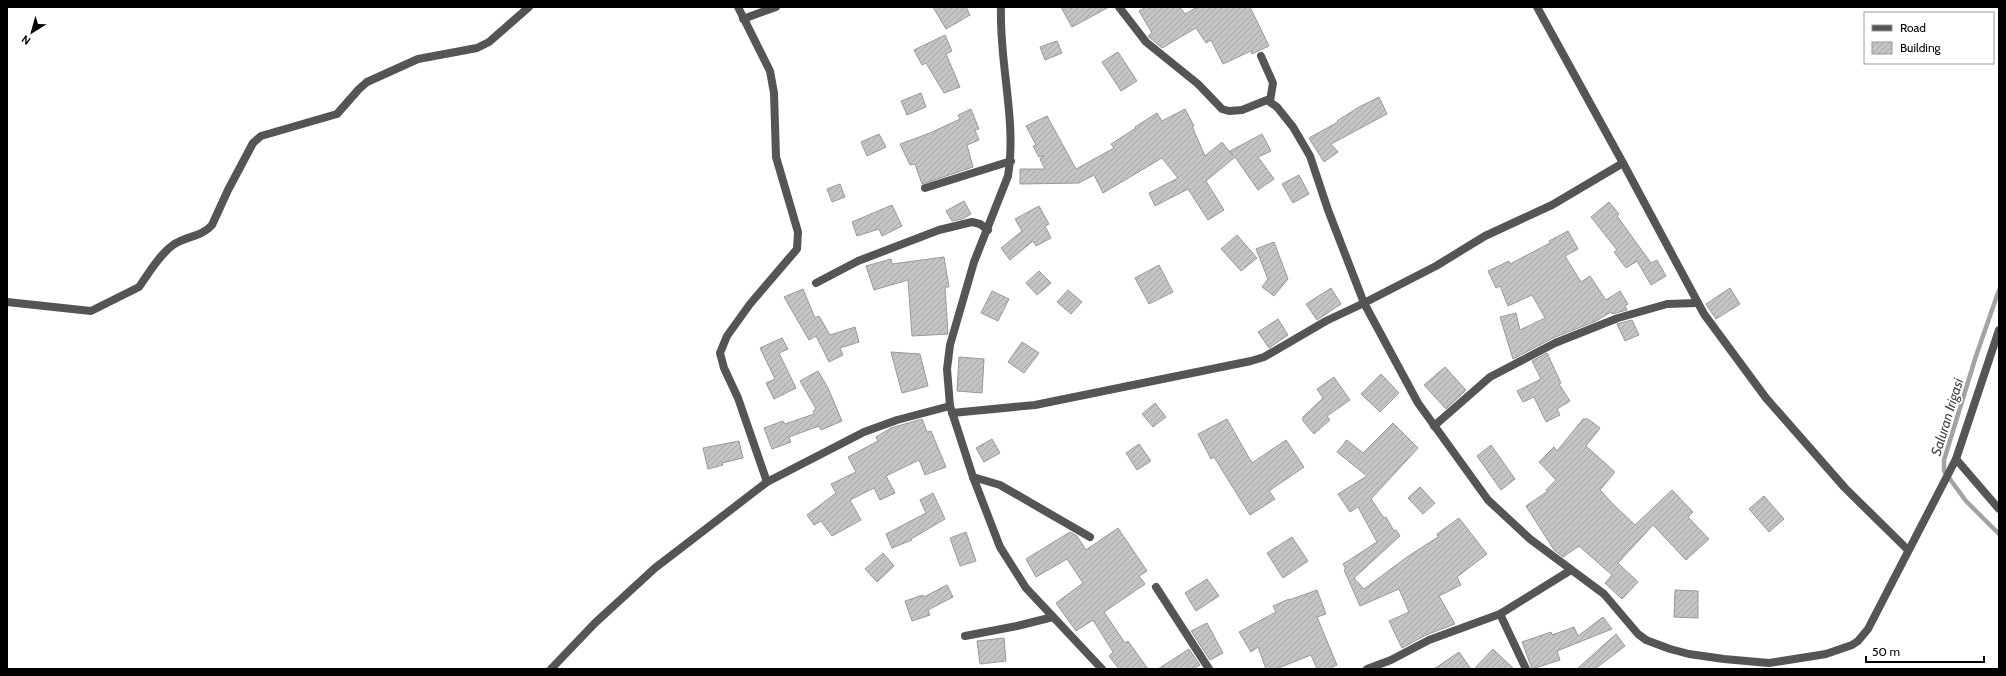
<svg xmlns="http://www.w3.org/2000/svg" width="2006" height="676" viewBox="0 0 2006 676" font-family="Cabin,sans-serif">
  <defs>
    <pattern id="building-hatch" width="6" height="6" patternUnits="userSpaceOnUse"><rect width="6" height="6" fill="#c4c4c4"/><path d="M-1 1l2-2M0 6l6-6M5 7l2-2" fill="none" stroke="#a7a7a7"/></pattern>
  </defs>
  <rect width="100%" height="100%" fill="#fff"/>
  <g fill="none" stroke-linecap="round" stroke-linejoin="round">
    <polyline stroke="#a3a3a3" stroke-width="4.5" points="1999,290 1976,356 1944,460 1944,471 1966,501 1999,534"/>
  </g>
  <g fill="url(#building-hatch)" stroke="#999">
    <polygon points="933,7 966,7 970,15 946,29"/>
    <polygon points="1061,7 1109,7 1072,27"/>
    <polygon points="1146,7 1180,7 1185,14 1197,7 1250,7 1269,46 1252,54 1251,51 1223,64 1211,40 1206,43 1196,28 1162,48 1148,36 1152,33 1139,11"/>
    <polygon points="945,35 952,51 946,54 960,87 944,93 926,63 922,65 914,50"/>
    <polygon points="1057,41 1062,53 1045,60 1040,47"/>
    <polygon points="1118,52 1137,81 1121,91 1102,62"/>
    <polygon points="921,93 926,107 907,115 901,101"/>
    <polygon points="1379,97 1387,114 1331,144 1338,152 1324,162 1309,138 1338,122 1337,121 1359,107"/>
    <polygon points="971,109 979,129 975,130 979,140 967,145 973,167 922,184 915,164 910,165 900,144 930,133 960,119 958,115"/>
    <polygon points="1185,109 1194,126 1192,126 1205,156 1222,142 1233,156 1230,151 1262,134 1271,151 1258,157 1274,179 1258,190 1235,157 1206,181 1224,210 1208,220 1188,189 1155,206 1149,193 1178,178 1162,158 1103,193 1094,175 1079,183 1020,184 1020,169 1045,169 1040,159 1044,156 1039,157 1033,146 1036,145 1026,126 1047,116 1076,169 1114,148 1111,144 1136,128 1135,127 1157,113 1162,121"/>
    <polygon points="879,134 886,147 867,156 861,142"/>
    <polygon points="1299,175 1309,194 1293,203 1282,184"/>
    <polygon points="840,184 845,197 832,202 827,189"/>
    <polygon points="964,201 971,214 962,219 952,221 946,211"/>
    <polygon points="1609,202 1619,214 1617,216 1651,263 1657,260 1666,276 1651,285 1637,261 1626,268 1614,252 1617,250 1591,217"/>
    <polygon points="892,205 902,226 882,236 879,229 857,236 852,222"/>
    <polygon points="1039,206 1049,224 1045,226 1051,238 1036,246 1033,241 1010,260 1001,248 1022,231 1015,219"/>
    <polygon points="1568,231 1578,249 1565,256 1581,282 1590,276 1606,300 1620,291 1628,304 1625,306 1627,310 1612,314 1611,312 1596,321 1553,338 1513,359 1500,317 1516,313 1520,330 1545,318 1532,295 1508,306 1500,286 1496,288 1488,271 1509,261 1510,264 1550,243 1549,241"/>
    <polygon points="1237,235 1257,258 1241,271 1221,249"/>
    <polygon points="1274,242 1288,279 1274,296 1262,287 1268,279 1256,249"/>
    <polygon points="944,257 949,287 945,287 948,334 912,336 908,280 874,290 866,266 891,259 892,264"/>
    <polygon points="1159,265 1173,292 1149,304 1135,278"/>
    <polygon points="1039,271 1051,283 1037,295 1026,283"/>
    <polygon points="1331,288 1341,304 1317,320 1306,304"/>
    <polygon points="1730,288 1740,304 1716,319 1706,304"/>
    <polygon points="803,289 815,318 819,316 830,335 855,327 859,342 840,348 843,355 829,362 816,336 809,340 784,297"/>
    <polygon points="1068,290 1082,302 1071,314 1057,302"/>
    <polygon points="992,291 1009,299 998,321 981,313"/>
    <polygon points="1278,319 1288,335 1269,348 1258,332"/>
    <polygon points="1632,320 1639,335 1625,341 1617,324"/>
    <polygon points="782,338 788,349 779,353 796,388 774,399 766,383 775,379 760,348"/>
    <polygon points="1022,342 1039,353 1024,373 1008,362"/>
    <polygon points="891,352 920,354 928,386 902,393"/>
    <polygon points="1547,353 1561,383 1559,384 1570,401 1557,409 1560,415 1546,422 1534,397 1523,402 1517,391 1541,379 1532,361"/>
    <polygon points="959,357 984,359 982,393 957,391"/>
    <polygon points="1445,367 1466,390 1446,409 1424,385"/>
    <polygon points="818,371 828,388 842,421 821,430 819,426 789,437 791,442 772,449 764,428 783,421 785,424 814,414 813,411 816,409 800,381"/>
    <polygon points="1381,374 1399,393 1380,412 1361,394"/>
    <polygon points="1334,377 1350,400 1327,416 1330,420 1314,434 1303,421 1303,417 1323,398 1317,389"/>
    <polygon points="1155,403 1166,417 1153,427 1142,414"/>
    <polygon points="922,419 927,432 931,431 946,467 925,475 919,460 886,476 895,493 880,500 874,488 850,500 861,520 832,536 821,521 814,525 807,515 836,493 831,484 856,472 848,457 878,441 876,437 891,428"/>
    <polygon points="1227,419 1252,463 1286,440 1304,467 1269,491 1275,499 1250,515 1214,457 1211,459 1198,434"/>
    <polygon points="1583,419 1588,419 1600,428 1586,446 1615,472 1600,490 1614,505 1635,525 1672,490 1693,512 1688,517 1709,539 1686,560 1653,525 1618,563 1638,582 1622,599 1605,583 1612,575 1579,546 1563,557 1554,550 1526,506 1548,491 1546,490 1556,480 1539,462 1554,447 1557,451"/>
    <polygon points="1393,423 1418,448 1371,499 1384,518 1386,517 1394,531 1396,530 1400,536 1354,578 1364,589 1407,557 1438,537 1437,534 1459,518 1487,554 1457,577 1461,585 1439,596 1455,624 1426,635 1402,648 1389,621 1409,612 1399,589 1360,606 1344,570 1346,569 1343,564 1377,542 1358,507 1350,512 1338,494 1367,476 1337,452 1347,440 1363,453"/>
    <polygon points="992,439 1000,453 984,462 976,448"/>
    <polygon points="739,441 743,458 722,463 723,465 708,469 703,448"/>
    <polygon points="1139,444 1151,461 1137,470 1126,453"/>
    <polygon points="1491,445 1515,479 1501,490 1477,456"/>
    <polygon points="1420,487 1435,503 1423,514 1408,498"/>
    <polygon points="933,493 945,519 911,539 912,540 892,548 886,534 926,513 920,500"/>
    <polygon points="1764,496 1784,519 1769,532 1749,509"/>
    <polygon points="1118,528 1147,571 1139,576 1145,584 1104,612 1125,643 1128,641 1148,669 1119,669 1109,656 1113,652 1093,620 1076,631 1056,603 1083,583 1067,559 1036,577 1026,559 1070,532 1077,536 1086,550"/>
    <polygon points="966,532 976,561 960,566 950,538"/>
    <polygon points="1292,537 1308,561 1283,578 1267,553"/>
    <polygon points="883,553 894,566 877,582 865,569"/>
    <polygon points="1207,579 1219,596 1196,611 1185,593"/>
    <polygon points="947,585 953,597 928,610 930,615 912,621 905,601 923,595 924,597"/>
    <polygon points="1317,590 1326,614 1317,617 1337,665 1328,669 1317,669 1311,655 1276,669 1266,669 1258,647 1251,652 1239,632 1276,612 1273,606 1289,599 1289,600"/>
    <polygon points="1675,590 1698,591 1698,618 1674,617"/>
    <polygon points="1603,617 1612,629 1557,651 1560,660 1532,669 1522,642 1551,632 1552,635 1574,627 1578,636"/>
    <polygon points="1207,623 1223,653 1210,660 1191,631"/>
    <polygon points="1616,634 1625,646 1595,669 1577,669"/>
    <polygon points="1004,638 1006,661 980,664 977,641"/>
    <polygon points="1189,649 1200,665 1193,669 1158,669"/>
    <polygon points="1493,649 1514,669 1474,669"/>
    <polygon points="1459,652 1471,669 1434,669"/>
  </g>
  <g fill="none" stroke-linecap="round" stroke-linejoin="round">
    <g stroke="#555" stroke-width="8">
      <polyline points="738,7 770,71 774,93 776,157 798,232 797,249 750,304 727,336 720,353 724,368 738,398 767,482"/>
      <polyline points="1537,7 1623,163 1704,314 1766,398 1845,488 1908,550"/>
      <polyline points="743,19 776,7"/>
      <polyline points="1261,56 1273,83 1270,101"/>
      <polyline points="1623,163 1552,205 1485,236 1436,266 1364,303 1418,403 1488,500 1530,539 1604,594 1638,634 1646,640 1670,649 1689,654 1724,659 1769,663 1826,654 1852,645 1858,641 1868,629 1956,459 1999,509"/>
      <polyline points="925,188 1011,161"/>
      <polyline points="816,283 858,261 939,230 972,222 980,224 988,230"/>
      <path d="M7,302L91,311L139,287C148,274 160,254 173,245C185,236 202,237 212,225L228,190L253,143L261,136L337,114L359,89L367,82L418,59L477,48L489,42L529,7"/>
      <polyline points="952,413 1035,405 1251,361 1264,357 1326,321 1364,303 1328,210 1310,156 1293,127 1277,107 1267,100 1242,110 1229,111 1222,109 1198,84 1146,42 1119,7"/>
      <polyline points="1434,426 1490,377 1555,343 1618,318 1667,304 1697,303"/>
      <polyline points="1956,459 1999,330"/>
      <polyline points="973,477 1000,485 1090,537"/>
      <polyline points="1156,587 1209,669"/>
      <polyline points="1500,614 1526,669"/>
      <polyline points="965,636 1017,626 1053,617"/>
      <polyline points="551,669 595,623 655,568 767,482 864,432 897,420 950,406"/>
      <polyline points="1367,669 1391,660 1429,640 1500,614 1571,570"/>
    </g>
    <path stroke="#555" stroke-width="8" d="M1001,7C999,64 1017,120 1008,176L974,262L950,345L947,369L950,406L973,477L1000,547L1026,588L1102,669"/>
  </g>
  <g text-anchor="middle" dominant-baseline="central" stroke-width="3.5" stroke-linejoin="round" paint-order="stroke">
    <g font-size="14" font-style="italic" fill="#444" stroke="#fff">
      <text transform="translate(1947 417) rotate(-73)">Saluran Irigasi</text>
    </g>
  </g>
  <rect width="2006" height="676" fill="none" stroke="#000000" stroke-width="16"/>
  <rect x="1864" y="12" width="130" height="52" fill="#ffffff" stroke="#999999"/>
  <rect x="1872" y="25" width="20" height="6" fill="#555555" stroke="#999999"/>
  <text x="1900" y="32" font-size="12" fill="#000000">Road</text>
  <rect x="1872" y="42" width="20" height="12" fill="url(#building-hatch)" stroke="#999999"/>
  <text x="1900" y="52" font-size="12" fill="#000000">Building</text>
  <g transform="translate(32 32) rotate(217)" stroke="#ffffff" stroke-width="3" paint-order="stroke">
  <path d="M0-3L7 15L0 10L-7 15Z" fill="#000000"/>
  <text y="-6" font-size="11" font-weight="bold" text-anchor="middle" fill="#000000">N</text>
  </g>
  <path d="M1866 656v6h118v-6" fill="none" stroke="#000000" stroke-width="2"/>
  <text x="1872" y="656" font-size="12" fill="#000000" stroke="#ffffff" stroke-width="3" paint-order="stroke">50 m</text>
</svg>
